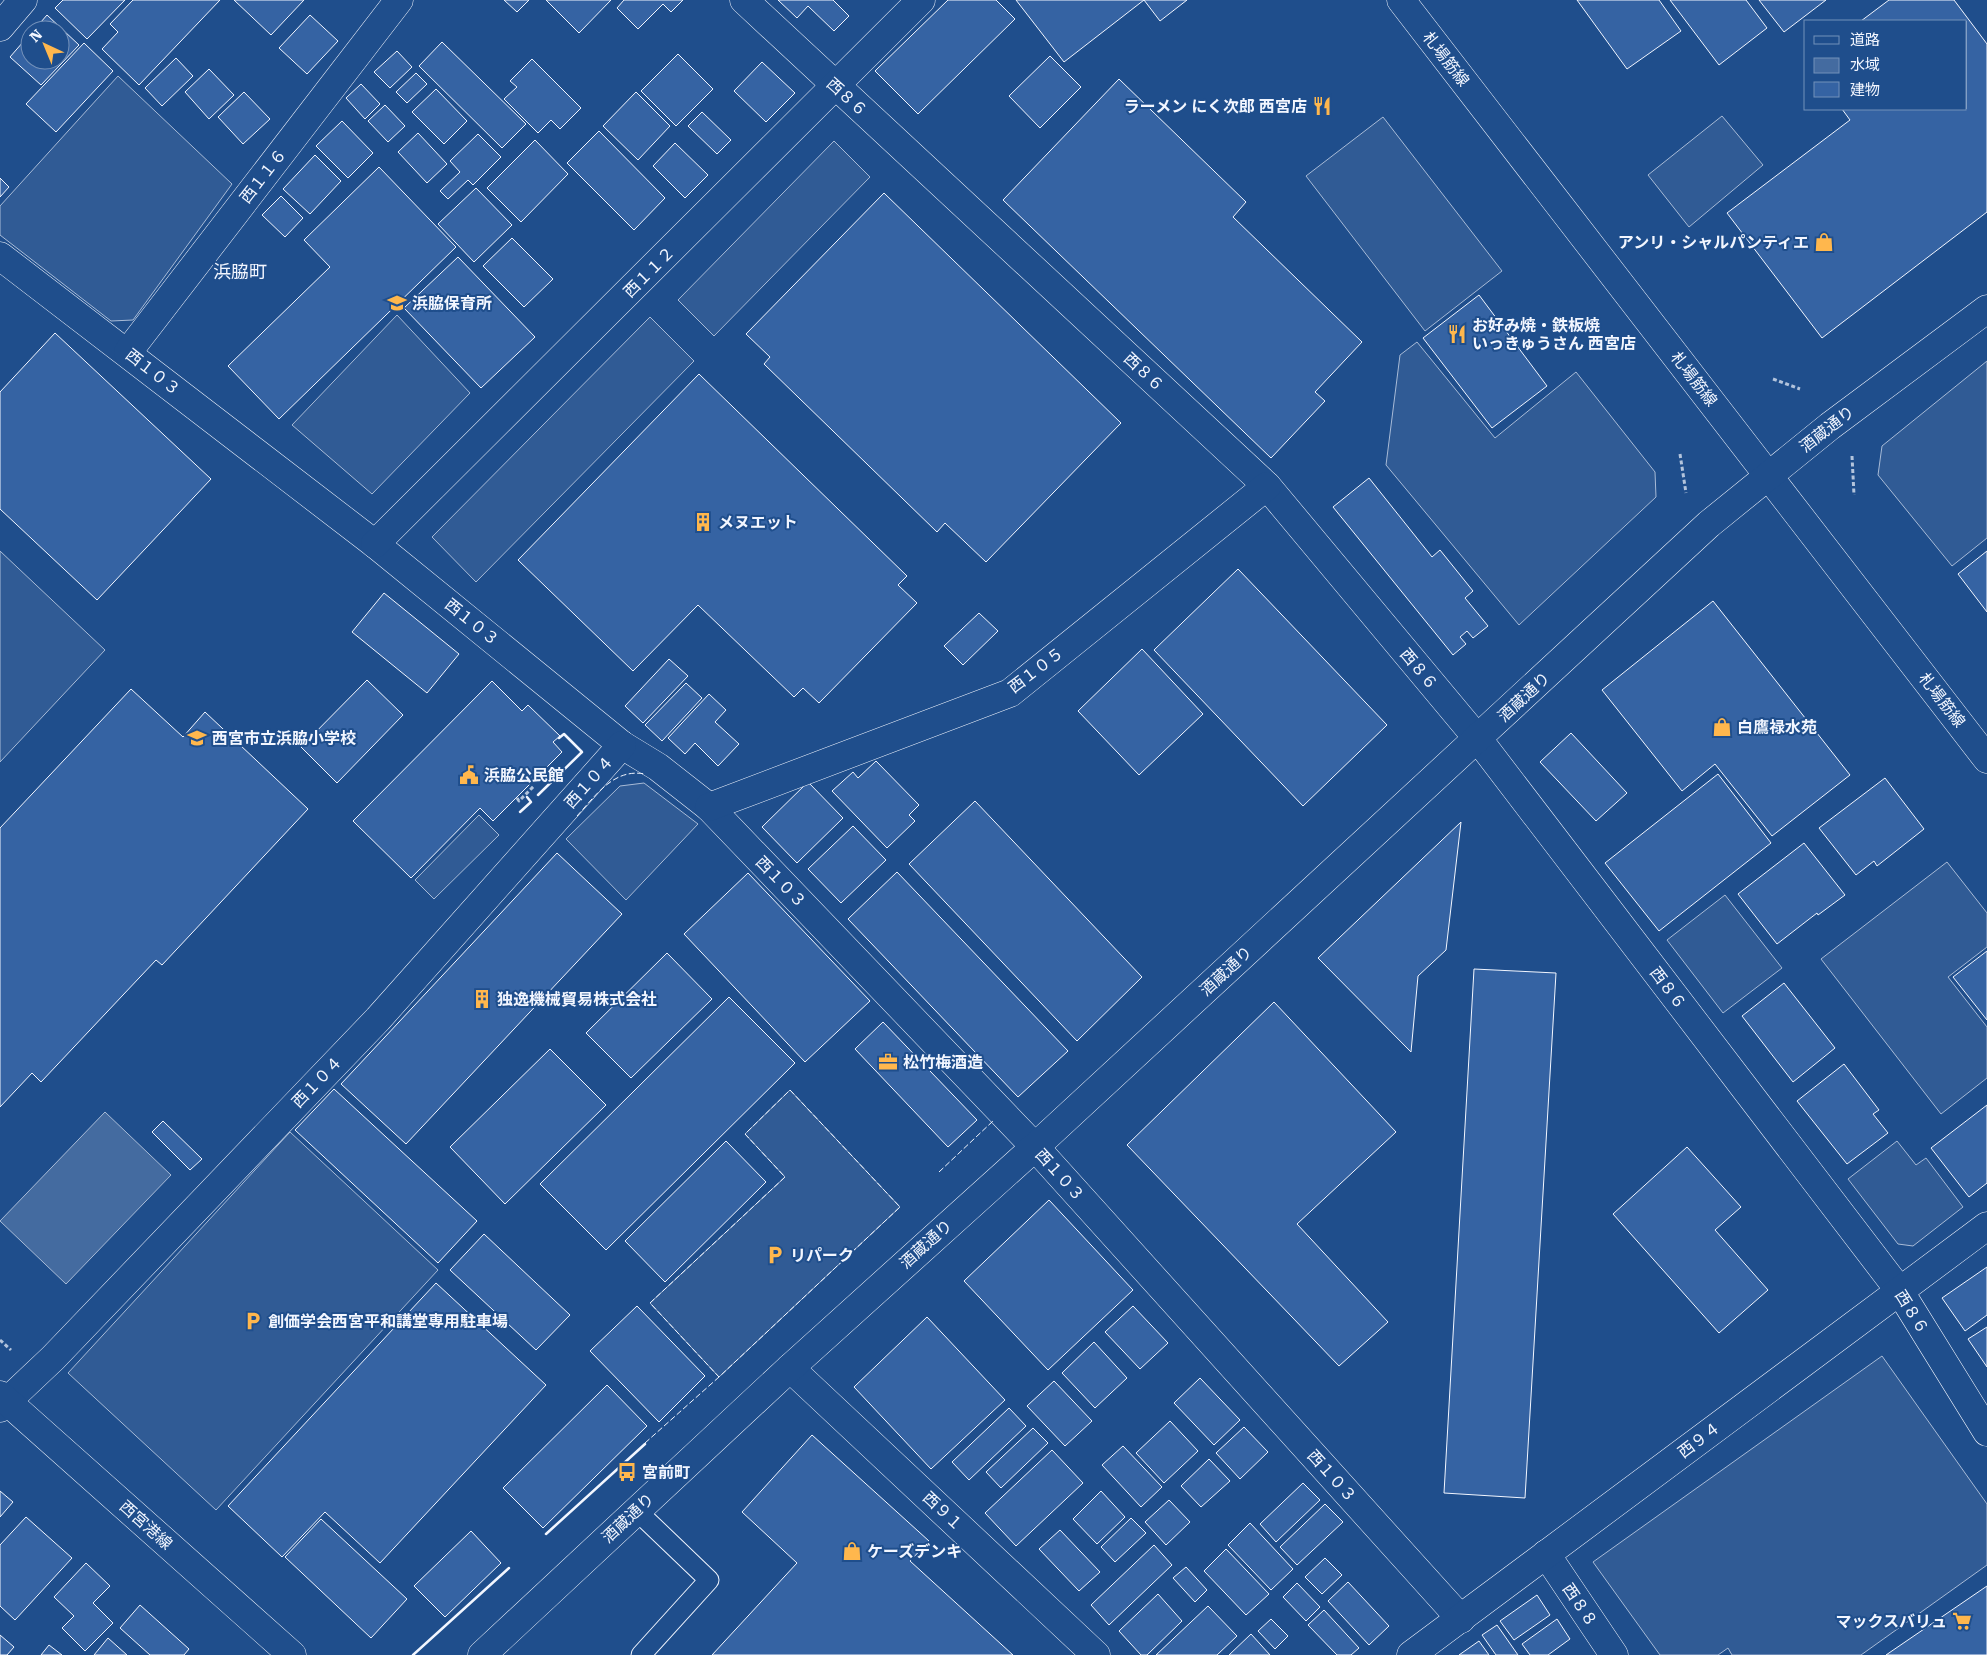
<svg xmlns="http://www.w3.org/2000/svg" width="1987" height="1655" viewBox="0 0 1987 1655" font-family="'Roboto Serif','Noto Sans JP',serif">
  <rect width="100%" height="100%" fill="#1f4e8c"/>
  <g fill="#305b95" stroke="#a8bbd7">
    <polygon points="118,76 232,184 133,320 111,321 0,235 0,206"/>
    <polygon points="1722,116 1763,165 1689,227 1648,175"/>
    <polygon points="1383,117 1502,271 1425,331 1306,176"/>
    <polygon points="834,141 870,177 714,336 678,300"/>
    <polygon points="397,315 470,393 372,494 292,425"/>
    <polygon points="650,317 694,361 476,582 432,537"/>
    <polygon points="1417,342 1495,438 1576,372 1655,472 1656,497 1519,625 1386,465 1400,355"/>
    <polygon points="1987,361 1987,538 1952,566 1878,475 1882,446"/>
    <polygon points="0,551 105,650 0,762"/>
    <polygon points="644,783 698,824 626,900 566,839 620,786"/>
    <polygon points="479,815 499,835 434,899 415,880"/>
    <polygon points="1947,862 1987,913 1987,947 1948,977 1987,1027 1987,1078 1941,1114 1821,959"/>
    <polygon points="1725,895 1782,968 1723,1013 1667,940"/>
    <polygon points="790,1090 900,1207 719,1377 650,1303 785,1177 745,1134"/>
    <polygon points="290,1132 438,1270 216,1510 68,1373"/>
    <polygon points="1897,1141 1916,1165 1926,1158 1963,1207 1913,1246 1898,1244 1848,1179"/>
    <polygon points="1882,1356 1987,1504 1987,1565 1861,1655 1732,1655 1728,1648 1718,1655 1660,1655 1593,1562"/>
  </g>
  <polygon fill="#446ba0" stroke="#a8bbd7" points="105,1112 171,1175 66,1284 0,1221"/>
  <g fill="#3563a3" stroke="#f2f6ff">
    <polygon points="63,0 125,0 87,39 55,8"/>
    <polygon points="133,0 220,0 139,85 102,49 118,32 110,24"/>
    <polygon points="234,0 304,0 271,35"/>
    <polygon points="504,0 529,0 517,12"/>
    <polygon points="546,0 611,0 579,33"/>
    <polygon points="624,0 683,0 671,12 663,4 638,29 617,8"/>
    <polygon points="778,0 833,0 849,16 834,31 808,6 797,18"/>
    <polygon points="948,0 996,0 1015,19 918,114 875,71"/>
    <polygon points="1016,0 1187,0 1160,21 1144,0 1064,62"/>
    <polygon points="1577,0 1659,0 1681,31 1627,69"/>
    <polygon points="1670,0 1746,0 1767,28 1719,65"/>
    <polygon points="1759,0 1826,0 1784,32"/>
    <polygon points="1889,0 1954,0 1987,44 1987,212 1822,338 1727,213 1850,120 1842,109 1966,109 1966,21 1861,21"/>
    <polygon points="47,15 79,45 41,85 10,57 30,34 30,60 60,60 60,30 34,30"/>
    <polygon points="310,15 338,41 307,74 279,48"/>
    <polygon points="442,42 526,124 502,148 419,66"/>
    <polygon points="84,43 113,71 56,132 26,104"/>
    <polygon points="397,51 412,67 390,88 374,72"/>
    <polygon points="678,54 713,89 676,126 641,91"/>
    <polygon points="1050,56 1081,87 1040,128 1009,96"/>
    <polygon points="176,58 193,76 162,106 145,88"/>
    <polygon points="532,59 581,108 560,129 551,120 538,133 504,99 517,87 510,81"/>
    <polygon points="762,62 795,93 766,122 734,91"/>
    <polygon points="209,69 234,95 209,119 185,92"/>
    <polygon points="416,73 427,84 407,103 396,92"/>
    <polygon points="1119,79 1246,202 1233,217 1362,342 1315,392 1325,401 1271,458 1003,200"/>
    <polygon points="361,84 380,104 365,119 346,98"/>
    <polygon points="436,89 467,121 444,144 412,112"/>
    <polygon points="244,92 270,119 243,144 218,117"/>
    <polygon points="636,92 670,126 638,160 603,126"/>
    <polygon points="385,105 405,126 388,142 368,121"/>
    <polygon points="702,112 731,140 717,154 688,126"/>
    <polygon points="342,121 373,153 348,178 316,146"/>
    <polygon points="599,131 665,198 634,230 567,163"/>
    <polygon points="418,133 447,164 427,183 398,152"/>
    <polygon points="478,134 501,157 473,185 468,180 448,199 440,191 460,172 450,161"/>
    <polygon points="535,140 568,174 521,222 487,188"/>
    <polygon points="675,143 708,175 685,198 653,166"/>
    <polygon points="315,155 341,181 310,214 283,189"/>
    <polygon points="379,167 456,247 279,419 228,366 330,267 304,240"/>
    <polygon points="0,178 9,187 0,197"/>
    <polygon points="476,188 512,225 474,262 438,224"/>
    <polygon points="884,193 1121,423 986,562 945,523 937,532 764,364 770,357 746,334"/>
    <polygon points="281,196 303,218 285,237 262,215"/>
    <polygon points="512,238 553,279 524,307 483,266"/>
    <polygon points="458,257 535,337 481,388 404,308"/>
    <polygon points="1479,295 1547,386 1492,428 1423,338"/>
    <polygon points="55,333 211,479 97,600 0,509 0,392"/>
    <polygon points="699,374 907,576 898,585 917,603 819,703 803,688 794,697 698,605 633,671 518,560"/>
    <polygon points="1369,478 1432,557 1440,550 1473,591 1465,598 1488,626 1473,638 1467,631 1460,637 1466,644 1453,655 1333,507"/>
    <polygon points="1987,551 1987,612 1958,574"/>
    <polygon points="1238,569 1387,725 1303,806 1154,650"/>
    <polygon points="384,593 459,654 427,693 352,632"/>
    <polygon points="1713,601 1850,775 1772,836 1715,764 1682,791 1602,690"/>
    <polygon points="979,613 998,631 963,665 944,646"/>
    <polygon points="1142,649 1203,714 1139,775 1078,711"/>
    <polygon points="669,659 688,676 643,723 625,706"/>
    <polygon points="367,680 403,715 337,783 301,747"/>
    <polygon points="492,681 522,711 528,705 560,736 553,742 562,752 493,821 480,808 411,878 353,821"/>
    <polygon points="686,683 702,698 662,741 645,725"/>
    <polygon points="131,689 183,737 205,712 308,809 162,965 156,960 41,1082 32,1073 0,1107 0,828"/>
    <polygon points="709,694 726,710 715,722 739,744 718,766 695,743 685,754 668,738"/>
    <polygon points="1571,733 1627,793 1596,821 1540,762"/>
    <polygon points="876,761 919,805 909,815 915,821 887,848 832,791 853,772 858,778"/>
    <polygon points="1718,774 1771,843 1659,931 1605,863"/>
    <polygon points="1885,778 1924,829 1877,866 1874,861 1856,875 1819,828"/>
    <polygon points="808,782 843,818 797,863 762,827"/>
    <polygon points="975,801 1142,977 1077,1041 909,864"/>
    <polygon points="1461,822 1446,950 1418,976 1411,1052 1318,958"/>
    <polygon points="853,826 886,860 841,903 808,869"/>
    <polygon points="1804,843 1845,895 1818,915 1817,913 1777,944 1738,894"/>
    <polygon points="557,853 622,914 406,1144 341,1084"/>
    <polygon points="897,872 1068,1051 1018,1097 848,919"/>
    <polygon points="748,873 870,1001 805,1062 684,934"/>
    <polygon points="1987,951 1987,1020 1953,977"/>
    <polygon points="667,953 712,999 631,1078 586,1033"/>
    <polygon points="1474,969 1556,973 1525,1498 1444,1493"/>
    <polygon points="1784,983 1835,1048 1793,1082 1742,1016"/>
    <polygon points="729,997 795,1063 606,1250 540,1184"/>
    <polygon points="1274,1002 1396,1132 1297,1224 1388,1322 1339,1366 1127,1145"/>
    <polygon points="883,1022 977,1120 948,1147 855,1049"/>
    <polygon points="550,1049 606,1105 505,1204 450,1147"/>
    <polygon points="1844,1064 1879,1110 1873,1114 1888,1133 1847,1164 1797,1101"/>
    <polygon points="334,1089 477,1221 438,1263 295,1130"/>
    <polygon points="1987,1105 1987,1183 1969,1197 1931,1148"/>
    <polygon points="163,1121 202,1159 190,1170 152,1132"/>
    <polygon points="726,1141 766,1182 665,1282 625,1241"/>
    <polygon points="1687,1147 1741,1207 1715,1230 1768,1290 1719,1333 1613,1214"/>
    <polygon points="1049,1200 1133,1290 1048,1370 964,1281"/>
    <polygon points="484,1234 570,1315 536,1350 450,1270"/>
    <polygon points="1987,1267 1987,1315 1965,1331 1942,1298"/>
    <polygon points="436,1283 546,1385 380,1563 325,1512 282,1557 228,1506"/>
    <polygon points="637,1306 705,1376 659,1422 590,1351"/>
    <polygon points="1133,1306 1168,1343 1140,1369 1105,1332"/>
    <polygon points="927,1317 1005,1400 931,1469 854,1387"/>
    <polygon points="1987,1327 1987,1367 1968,1339"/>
    <polygon points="1094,1342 1127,1378 1095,1408 1062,1373"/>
    <polygon points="1200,1378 1240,1420 1214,1445 1174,1403"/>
    <polygon points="1054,1381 1092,1421 1065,1446 1027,1406"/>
    <polygon points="607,1385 647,1426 543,1528 503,1488"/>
    <polygon points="1009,1408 1026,1426 969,1480 952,1462"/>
    <polygon points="1170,1421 1198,1451 1164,1483 1136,1453"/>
    <polygon points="1244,1427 1268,1452 1240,1479 1216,1453"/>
    <polygon points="1033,1428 1048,1443 1001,1488 986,1472"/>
    <polygon points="812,1435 929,1541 910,1561 1013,1655 712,1655 797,1563 742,1512"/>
    <polygon points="1123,1446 1162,1487 1141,1507 1102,1465"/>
    <polygon points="1052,1450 1083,1483 1016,1546 985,1513"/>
    <polygon points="1209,1459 1230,1481 1201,1507 1181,1486"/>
    <polygon points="1303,1483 1320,1500 1276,1542 1260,1524"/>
    <polygon points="0,1491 13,1502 0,1517"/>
    <polygon points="1101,1491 1125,1517 1097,1544 1073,1519"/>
    <polygon points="1169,1500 1190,1522 1166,1545 1145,1522"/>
    <polygon points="1325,1504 1343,1522 1297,1565 1280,1547"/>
    <polygon points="26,1517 72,1558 15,1620 0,1606 0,1545"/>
    <polygon points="1131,1518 1146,1533 1115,1562 1101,1547"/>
    <polygon points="321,1519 407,1599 371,1638 285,1557"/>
    <polygon points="1250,1523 1293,1569 1271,1590 1228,1545"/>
    <polygon points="1060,1530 1100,1572 1079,1591 1039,1549"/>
    <polygon points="471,1531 501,1563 445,1617 414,1586"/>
    <polygon points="1154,1545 1172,1565 1109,1625 1091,1605"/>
    <polygon points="1226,1549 1269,1594 1246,1615 1204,1571"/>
    <polygon points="1325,1558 1342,1575 1322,1594 1305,1577"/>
    <polygon points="86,1563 110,1586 93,1603 113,1623 85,1651 62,1628 74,1616 54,1597"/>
    <polygon points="1186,1567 1207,1590 1195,1602 1173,1578"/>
    <polygon points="1348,1582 1389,1626 1369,1645 1328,1601"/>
    <polygon points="1297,1583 1320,1607 1306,1621 1283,1597"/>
    <polygon points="1987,1586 1987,1655 1886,1655"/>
    <polygon points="1158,1594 1182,1621 1147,1655 1141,1655 1119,1631"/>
    <polygon points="1537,1595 1550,1615 1514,1640 1500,1621"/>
    <polygon points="140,1605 189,1649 184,1655 150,1655 120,1628"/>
    <polygon points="1208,1606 1237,1636 1217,1655 1156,1655"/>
    <polygon points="1324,1610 1359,1648 1351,1655 1337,1655 1308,1625"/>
    <polygon points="1271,1619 1288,1636 1275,1649 1258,1631"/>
    <polygon points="1557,1619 1570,1639 1548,1655 1530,1655 1522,1644"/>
    <polygon points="1497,1625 1518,1655 1496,1655 1482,1635"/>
    <polygon points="1251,1634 1270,1655 1229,1655"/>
    <polygon points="0,1635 14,1647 7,1655 0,1655"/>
    <polygon points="108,1638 127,1655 94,1655"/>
    <polygon points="1479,1641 1489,1655 1459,1655"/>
    <polygon points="49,1645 62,1655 41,1655"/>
  </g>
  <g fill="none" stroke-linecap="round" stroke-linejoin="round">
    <g stroke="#f2f6ff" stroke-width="21">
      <polyline id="service" points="637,1511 709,1580 641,1655"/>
    </g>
    <g stroke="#f2f6ff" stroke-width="29">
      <g id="minor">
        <polyline points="744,0 1267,486 1478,739 1899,1290 1987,1432"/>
        <polyline points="0,27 23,0"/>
        <polyline points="0,256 375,544 622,745 658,767 709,807 1035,1147 1461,1619"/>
        <polyline points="128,352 399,0"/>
        <polyline points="375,544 921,0"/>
        <polyline points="709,807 1010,693 1267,486"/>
        <polyline points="790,1368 1096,1655"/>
        <polyline points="0,1408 53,1358 378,1019 622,745"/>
        <polyline points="1546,1554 1614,1655"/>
      </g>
    </g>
    <g stroke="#f2f6ff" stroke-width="29">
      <g id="tertiary">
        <polyline points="1401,0 1987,759"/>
        <polyline points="482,1655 790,1368 1035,1147 1709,524 1830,426 1987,309"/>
        <polyline points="1411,1655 1987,1226"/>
      </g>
    </g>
    <g stroke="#f2f6ff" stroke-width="29">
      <polyline id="secondary" points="0,1395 292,1655"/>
    </g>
    <g stroke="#b3c4dc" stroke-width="3" stroke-dasharray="4 2.5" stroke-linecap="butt">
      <polyline points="1773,379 1800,389"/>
      <polyline points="1680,454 1686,493"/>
      <polyline points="1852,456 1854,495"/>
      <polyline points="517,798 519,801 534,786"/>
      <polyline points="0,1340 11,1350"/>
    </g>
    <use href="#service" stroke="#1f4e8c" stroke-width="19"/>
    <use href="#minor" stroke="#1f4e8c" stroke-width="28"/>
    <use href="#tertiary" stroke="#1f4e8c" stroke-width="28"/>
    <use href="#secondary" stroke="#1f4e8c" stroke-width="28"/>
    <g stroke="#f2f6ff" stroke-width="1" stroke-dasharray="6 2.5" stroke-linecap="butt">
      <path d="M577,816C596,795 614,768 645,774"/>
      <polygon points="790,1090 900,1207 719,1377 650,1303 785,1177 745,1134"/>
      <polyline points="939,1172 993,1121"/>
      <polyline points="645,1443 719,1377"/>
    </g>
    <g stroke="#f2f6ff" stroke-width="2.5">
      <polyline points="538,795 582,752 564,734 559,738"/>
      <polyline points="520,812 531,802 527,797"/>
      <polyline points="546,1534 645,1444"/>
      <polyline points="413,1655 509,1568"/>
    </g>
  </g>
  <defs>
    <g id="restaurant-bare" transform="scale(1.5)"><path d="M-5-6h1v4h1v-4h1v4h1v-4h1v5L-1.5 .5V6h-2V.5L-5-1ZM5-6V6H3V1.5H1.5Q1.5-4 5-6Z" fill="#ffb74d" stroke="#1f4e8c" stroke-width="2.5" paint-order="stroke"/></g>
    <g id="shop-bare" transform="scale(1.5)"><path d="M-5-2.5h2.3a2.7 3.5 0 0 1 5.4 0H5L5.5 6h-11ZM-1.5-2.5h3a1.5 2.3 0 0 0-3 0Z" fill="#ffb74d" stroke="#1f4e8c" stroke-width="2.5" paint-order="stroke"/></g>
    <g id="school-bare" transform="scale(1.5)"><path d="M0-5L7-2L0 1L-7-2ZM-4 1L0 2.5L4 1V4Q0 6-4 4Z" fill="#ffb74d" stroke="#1f4e8c" stroke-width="2.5" paint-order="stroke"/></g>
    <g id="building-bare" transform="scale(1.5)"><path d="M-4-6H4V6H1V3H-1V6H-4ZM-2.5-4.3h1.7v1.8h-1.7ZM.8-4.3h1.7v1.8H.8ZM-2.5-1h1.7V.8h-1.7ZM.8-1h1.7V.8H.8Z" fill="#ffb74d" stroke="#1f4e8c" stroke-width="2.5" paint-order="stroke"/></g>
    <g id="civic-bare" transform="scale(1.5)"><path d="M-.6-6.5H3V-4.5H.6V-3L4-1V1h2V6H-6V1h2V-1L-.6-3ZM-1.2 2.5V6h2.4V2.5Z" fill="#ffb74d" stroke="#1f4e8c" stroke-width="2.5" paint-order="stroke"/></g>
    <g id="office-bare" transform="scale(1.5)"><path d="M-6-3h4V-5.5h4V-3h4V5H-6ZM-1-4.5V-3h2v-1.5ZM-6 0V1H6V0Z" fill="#ffb74d" stroke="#1f4e8c" stroke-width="2.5" paint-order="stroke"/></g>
    <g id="parking-bare" transform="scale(1.5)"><path d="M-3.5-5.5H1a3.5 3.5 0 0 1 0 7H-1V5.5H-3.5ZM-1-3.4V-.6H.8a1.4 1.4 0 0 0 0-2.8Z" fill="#ffb74d" stroke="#1f4e8c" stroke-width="2.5" paint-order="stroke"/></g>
    <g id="bus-bare" transform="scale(1.5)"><path d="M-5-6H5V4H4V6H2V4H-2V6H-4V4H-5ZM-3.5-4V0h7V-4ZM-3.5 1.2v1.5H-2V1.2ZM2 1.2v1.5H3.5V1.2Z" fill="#ffb74d" stroke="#1f4e8c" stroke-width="2.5" paint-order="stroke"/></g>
    <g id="supermarket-bare" transform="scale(1.5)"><path d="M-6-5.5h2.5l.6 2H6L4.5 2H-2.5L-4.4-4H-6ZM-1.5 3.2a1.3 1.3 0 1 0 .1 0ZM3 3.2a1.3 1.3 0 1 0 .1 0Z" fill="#ffb74d" stroke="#1f4e8c" stroke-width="2.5" paint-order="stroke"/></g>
  </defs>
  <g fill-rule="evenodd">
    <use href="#restaurant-bare" x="1322" y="106"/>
    <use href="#shop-bare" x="1824" y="242"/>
    <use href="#school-bare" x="397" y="303"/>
    <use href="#restaurant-bare" x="1457" y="334"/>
    <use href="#building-bare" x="703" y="522"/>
    <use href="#shop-bare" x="1722" y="727"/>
    <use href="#school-bare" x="197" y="738"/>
    <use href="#civic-bare" x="469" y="775"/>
    <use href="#building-bare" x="482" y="999"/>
    <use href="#office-bare" x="888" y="1062"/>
    <use href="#parking-bare" x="775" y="1255"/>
    <use href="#parking-bare" x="253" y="1321"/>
    <use href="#bus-bare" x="627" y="1472"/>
    <use href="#shop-bare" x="852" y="1551"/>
    <use href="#supermarket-bare" x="1962" y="1621"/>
  </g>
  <g text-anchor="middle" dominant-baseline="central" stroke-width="4" stroke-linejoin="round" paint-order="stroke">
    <g font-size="16" fill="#f2f6ff" stroke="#1f4e8c">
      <text transform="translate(1446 59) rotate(52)">札場筋線</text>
      <text transform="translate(847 97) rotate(42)">西８６</text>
      <text transform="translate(263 176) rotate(-52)">西１１６</text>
      <text transform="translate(649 272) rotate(-45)">西１１２</text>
      <text transform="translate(153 372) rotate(38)">西１０３</text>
      <text transform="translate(1144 372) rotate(43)">西８６</text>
      <text transform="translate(1694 379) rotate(52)">札場筋線</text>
      <text transform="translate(1827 429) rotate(-38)">酒蔵通り</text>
      <text transform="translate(472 622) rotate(39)">西１０３</text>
      <text transform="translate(1419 669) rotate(50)">西８６</text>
      <text transform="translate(1036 670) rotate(-37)">西１０５</text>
      <text transform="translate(1524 697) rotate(-43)">酒蔵通り</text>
      <text transform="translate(1942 700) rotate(52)">札場筋線</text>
      <text transform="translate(589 782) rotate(-48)">西１０４</text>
      <text transform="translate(781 882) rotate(46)">西１０３</text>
      <text transform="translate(1226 971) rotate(-43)">酒蔵通り</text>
      <text transform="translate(1668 988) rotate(53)">西８６</text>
      <text transform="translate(317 1082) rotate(-46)">西１０４</text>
      <text transform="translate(1060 1175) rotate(48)">西１０３</text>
      <text transform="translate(926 1244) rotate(-42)">酒蔵通り</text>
      <text transform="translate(1912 1312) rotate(58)">西８６</text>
      <text transform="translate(1699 1440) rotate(-37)">西９４</text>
      <text transform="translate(1332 1476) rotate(48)">西１０３</text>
      <text transform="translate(943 1511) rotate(43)">西９１</text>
      <text transform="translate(628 1518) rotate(-43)">酒蔵通り</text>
      <text transform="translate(146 1525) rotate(42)">西宮港線</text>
      <text transform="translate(1580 1605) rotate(56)">西８８</text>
    </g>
    <g font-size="16" font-weight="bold" fill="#f2f6ff" stroke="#1f4e8c" text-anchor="start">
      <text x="1307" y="106" text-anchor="end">ラーメン にく次郎 西宮店</text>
      <text x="1809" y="242" text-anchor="end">アンリ・シャルパンティエ</text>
      <text x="412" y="303">浜脇保育所</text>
      <text x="1472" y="325">お好み焼・鉄板焼<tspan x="1472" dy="18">いっきゅうさん 西宮店</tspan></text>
      <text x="718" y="522">メヌエット</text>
      <text x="1737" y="727">白鷹禄水苑</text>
      <text x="212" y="738">西宮市立浜脇小学校</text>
      <text x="484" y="775">浜脇公民館</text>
      <text x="497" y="999">独逸機械貿易株式会社</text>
      <text x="903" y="1062">松竹梅酒造</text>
      <text x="790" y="1255">リパーク</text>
      <text x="268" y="1321">創価学会西宮平和講堂専用駐車場</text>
      <text x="642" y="1472">宮前町</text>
      <text x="867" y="1551">ケーズデンキ</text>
      <text x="1947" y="1621" text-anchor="end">マックスバリュ</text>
    </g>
    <g font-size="18" fill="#f2f6ff" stroke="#1f4e8c">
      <text x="240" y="271">浜脇町</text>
    </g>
  </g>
  <rect x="1804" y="20" width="162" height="90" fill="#1f4e8c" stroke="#7391ba"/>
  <rect x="1814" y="36" width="25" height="8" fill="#1f4e8c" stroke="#7391ba"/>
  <text x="1850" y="45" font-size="15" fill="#f2f6ff">道路</text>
  <rect x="1814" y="58" width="25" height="15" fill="#446ba0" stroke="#7391ba"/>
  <text x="1850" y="70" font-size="15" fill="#f2f6ff">水域</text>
  <rect x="1814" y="82" width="25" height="15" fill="#3563a3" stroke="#7391ba"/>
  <text x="1850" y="95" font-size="15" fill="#f2f6ff">建物</text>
  <g transform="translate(45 45) rotate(316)"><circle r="24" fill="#1f4e8c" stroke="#7391ba"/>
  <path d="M0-4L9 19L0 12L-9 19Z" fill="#ffb74d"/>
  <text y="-8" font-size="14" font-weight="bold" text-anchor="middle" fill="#f2f6ff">N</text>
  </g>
</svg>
